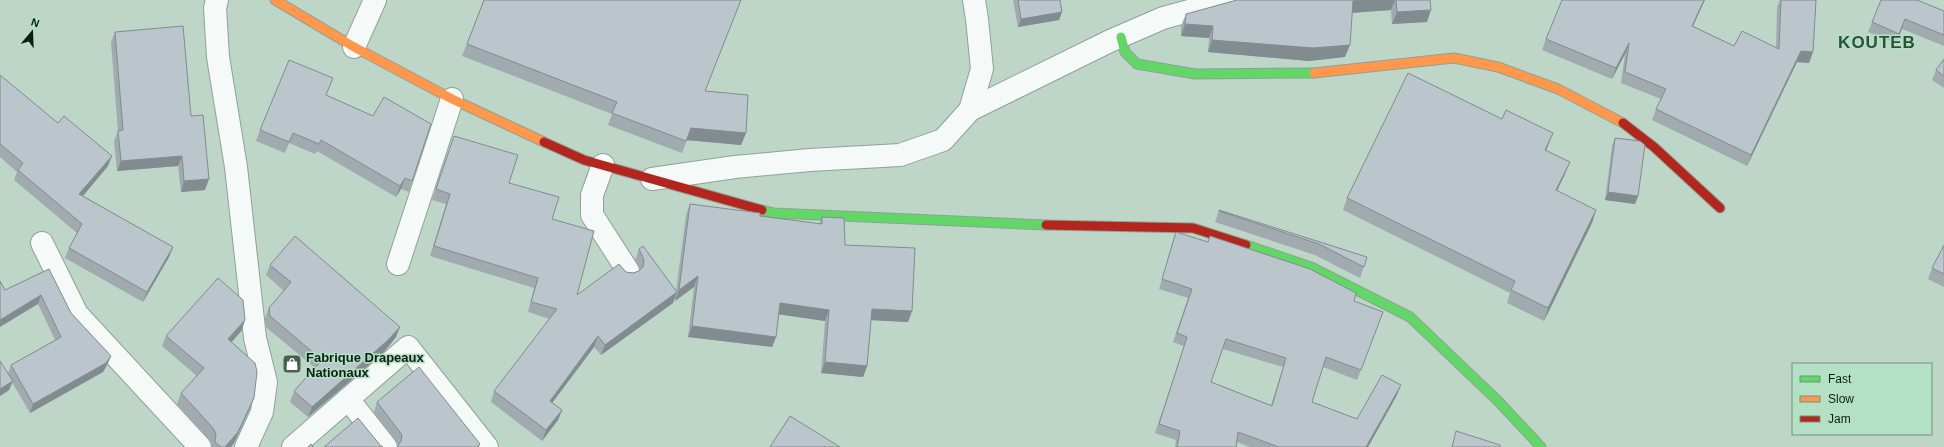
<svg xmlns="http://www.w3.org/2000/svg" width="1944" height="447" viewBox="0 0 1944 447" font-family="Helvetica,sans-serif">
  <rect width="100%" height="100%" fill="#bed6c7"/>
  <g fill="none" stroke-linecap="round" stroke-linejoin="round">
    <g stroke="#8fa296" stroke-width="24">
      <g id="street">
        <polyline points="217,0 215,8 218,57 236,167 255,338 266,382 262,412 246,447"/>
        <polyline points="354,47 375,0"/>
        <polyline points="970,110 1110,41 1163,18 1230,0"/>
        <polyline points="603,165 592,195 592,215 628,271"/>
        <polyline points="652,179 735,167 810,160 900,155 943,140 970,110 982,69 977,19 974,0"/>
        <polyline points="42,243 77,314 200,447"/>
        <polyline points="398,264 452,99"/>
        <polyline points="348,399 386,447"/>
        <polyline points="293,447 408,347 487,447"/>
      </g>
    </g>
    <g stroke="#8fa296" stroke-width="11">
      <g id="fast">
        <polyline points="1121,37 1125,52 1137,64 1195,74 1314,73"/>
        <polyline points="762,210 774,213 1046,225"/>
        <polyline points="1246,245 1311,267 1410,317 1498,401 1541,447"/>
      </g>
    </g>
    <g stroke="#8fa296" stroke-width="11">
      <g id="slow">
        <polyline points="275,0 354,47 452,99 544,142"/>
        <polyline points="1314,73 1454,58 1498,67 1558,89 1623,123"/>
      </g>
    </g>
    <g stroke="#8fa296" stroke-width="11">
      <g id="jam">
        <polyline points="1623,123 1654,147 1720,208"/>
        <polyline points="544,142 584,160 762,210"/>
        <polyline points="1046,225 1193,228 1246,245"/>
      </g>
    </g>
    <use href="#street" stroke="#f5f9f7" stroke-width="22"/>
    <use href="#fast" stroke="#63d668" stroke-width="9"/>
    <use href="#slow" stroke="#ff974d" stroke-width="9"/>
    <use href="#jam" stroke="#b3261e" stroke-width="9"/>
  </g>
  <g fill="#a0aaaf" fill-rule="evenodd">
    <polygon points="484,0 741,0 705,91 746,133 741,145 686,140 682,153 608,125 612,114 462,56"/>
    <polygon points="1013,0 1060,0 1062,12 1059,20 1018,27"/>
    <polygon points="1237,0 1430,0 1427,22 1392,24 1391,10 1352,13 1345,57 1309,61 1208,52 1209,38 1181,36 1181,26 1186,14"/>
    <polygon points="1780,0 1816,0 1813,52 1809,63 1797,62 1747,166 1652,120 1656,109 1661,99 1621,83 1625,54 1612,79 1542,50 1546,39 1693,26 1734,46 1776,47 1777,7"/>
    <polygon points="1918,1 1944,11 1944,46 1902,29 1896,43 1868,32 1872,22"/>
    <polygon points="115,32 191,116 205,190 181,192 178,166 117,171 114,141 118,131 111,42"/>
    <polygon points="1944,59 1944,88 1932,80 1936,70"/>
    <polygon points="0,76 108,166 83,196 173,247 169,257 143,302 65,258 69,248 77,233 14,180 17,172 0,157"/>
    <polygon points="326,95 412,181 409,192 401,189 396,197 317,151 315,154 289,143 285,153 256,141 260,130"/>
    <polygon points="454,136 552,219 577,295 626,272 633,273 639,271 640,270 635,260 639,249 676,291 686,215 690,204 760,216 819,224 822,217 845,245 912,311 908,322 871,320 867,366 863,377 821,373 825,321 779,314 776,337 772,347 688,337 694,287 675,301 675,296 673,303 601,355 594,347 552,403 562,410 558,420 542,441 491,402 494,391 550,319 528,312 534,288 430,256 446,204 432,200"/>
    <polygon points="1615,138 1638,196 1635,204 1605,200 1612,146"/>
    <polygon points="1548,146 1546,150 1565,174 1557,191 1596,210 1592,223 1544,321 1507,303 1510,293 1343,210 1347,198"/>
    <polygon points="1219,210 1367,257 1360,278 1315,255 1215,222"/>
    <path d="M1176,232L1383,312L1357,380L1323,367L1312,402L1357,419L1397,395L1368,447H1250L1237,442L1236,447H1175L1176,440L1155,433L1184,346L1173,342L1188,298L1159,289ZM1223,349L1283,367L1271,405L1211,382Z"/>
    <polygon points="1944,245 1944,287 1928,279 1932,268"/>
    <polygon points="270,265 396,337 384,352 308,417 290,402 294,391 315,368 266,327 265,318 269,308 284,291 266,275"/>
    <polygon points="49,269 71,313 111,356 107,365 103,372 30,413 12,382 9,390 0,396 0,361 8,374 11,365 55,340 38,304 5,290"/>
    <polygon points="242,330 231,342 254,398 250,408 234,443 231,447 212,447 212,445 209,439 177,404 181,393 197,376 162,346 166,336"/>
    <polygon points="377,402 480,444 479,447 397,447 398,445 374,412"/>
  </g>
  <g fill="#828b8f">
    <polygon points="1370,0 1395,0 1391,10 1349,13 1353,1"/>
    <polygon points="1704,0 1705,0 1688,37 1692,26"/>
    <polygon points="1431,10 1427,22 1392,24 1397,12"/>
    <polygon points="1062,12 1059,20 1018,27 1021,19"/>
    <polygon points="1905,19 1902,29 1896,43 1899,34"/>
    <polygon points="1185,24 1213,26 1209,38 1181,36"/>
    <polygon points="1212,40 1350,45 1345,57 1309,61 1208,52"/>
    <polygon points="1629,43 1625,54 1612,79 1616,68"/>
    <polygon points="1801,51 1813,52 1809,63 1797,62 1747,166 1751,155"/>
    <polygon points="691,128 746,133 741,145 686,140 682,153"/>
    <polygon points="1553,133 1548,146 1540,162 1545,150"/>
    <polygon points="112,156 108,166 76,204 79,194"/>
    <polygon points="182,156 178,166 117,171 121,161"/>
    <polygon points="1570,162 1565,174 1551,203 1556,190"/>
    <polygon points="405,178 401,189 396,197 400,186"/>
    <polygon points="209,179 205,190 181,192 184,181"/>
    <polygon points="1608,192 1638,196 1635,204 1605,200"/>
    <polygon points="1596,210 1592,223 1544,321 1548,308"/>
    <polygon points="173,247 169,257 143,302 147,292"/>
    <polygon points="698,276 694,287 675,301 679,290"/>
    <polygon points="677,292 673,303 601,355 605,345"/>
    <polygon points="41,295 38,304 0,327 0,320"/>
    <polygon points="780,303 829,310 825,321 776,314"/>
    <polygon points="872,309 912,311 908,322 868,320"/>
    <polygon points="245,320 242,330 225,350 228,339"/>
    <polygon points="692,326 776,337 772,347 688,337"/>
    <polygon points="400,327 396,337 384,352 308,417 312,407"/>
    <polygon points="598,336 594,347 546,411 550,401"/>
    <polygon points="111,356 107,365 103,372 30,413 33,404"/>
    <polygon points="825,362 867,366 863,377 821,373"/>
    <polygon points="13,381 9,390 0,396 0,389"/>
    <polygon points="1401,385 1397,395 1368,447 1366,447"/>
    <polygon points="254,398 250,408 234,443 231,447 225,447"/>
    <polygon points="562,410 558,420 542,441 546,430"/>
  </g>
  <g fill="#bac6cc" stroke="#828b8f" fill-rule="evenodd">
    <polygon points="484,0 741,0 705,91 748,95 746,133 691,128 686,141 612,113 617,102 467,44"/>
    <polygon points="1018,0 1060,0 1062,12 1021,19"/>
    <polygon points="1237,0 1370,0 1353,1 1350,45 1313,48 1212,40 1213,26 1185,24 1186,14"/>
    <polygon points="1396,0 1430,0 1431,10 1397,12"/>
    <polygon points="1562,0 1704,0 1692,26 1734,46 1742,31 1779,49 1781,0 1816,0 1813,52 1801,51 1751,155 1656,109 1666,89 1625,72 1629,43 1616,68 1546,39"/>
    <polygon points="1881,0 1918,0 1917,0 1944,11 1944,35 1905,19 1899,34 1872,22"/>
    <polygon points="183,26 191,116 203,115 209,179 184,181 182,156 121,161 118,131 123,130 115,32"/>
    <polygon points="1944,59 1944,76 1936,70"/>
    <polygon points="289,60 333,78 326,95 373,116 384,97 431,124 412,181 405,178 400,186 321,140 319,144 293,133 289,142 260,130"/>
    <polygon points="1408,73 1502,119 1506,110 1553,133 1545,150 1570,162 1556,190 1596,210 1548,308 1511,290 1515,281 1347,198"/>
    <polygon points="0,75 58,123 64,116 112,156 79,194 173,247 147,292 69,248 82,224 18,170 23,163 0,144"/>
    <polygon points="454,136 518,155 509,183 559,197 552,219 594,231 577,295 619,264 626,272 633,273 639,271 643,267 644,260 639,249 643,246 677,292 605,345 598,336 550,401 562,410 546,430 494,391 557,309 531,302 538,278 434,246 450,194 436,189"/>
    <polygon points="1615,138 1640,141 1645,145 1638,196 1608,192"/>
    <polygon points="690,204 760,213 760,216 822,224 822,217 844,218 845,245 915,248 912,311 872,309 867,366 825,362 829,310 780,303 776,337 692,326 698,276 679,290"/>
    <polygon points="1219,210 1367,257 1364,267 1319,244 1219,211"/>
    <path d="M1176,232L1208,242L1210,236L1310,269L1356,293L1354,301L1383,312L1361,370L1326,357L1312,402L1357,419L1382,375L1401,385L1366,447H1279L1238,432L1236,447H1177L1180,431L1159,424L1187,337L1177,333L1192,289L1162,279ZM1226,339L1286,358L1272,406L1211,382Z"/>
    <polygon points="295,236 400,327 387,341 312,407 294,391 322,360 270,316 269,308 291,282 270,265"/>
    <polygon points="1944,245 1944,274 1932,268"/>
    <polygon points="49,269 71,313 111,356 106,363 33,404 11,365 61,337 41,295 0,320 0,281 5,290"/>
    <polygon points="218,278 243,300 245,320 228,339 255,363 257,372 254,398 238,432 225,447 221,447 215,442 216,434 213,428 181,393 204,368 166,336"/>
    <polygon points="0,361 13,381 0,389"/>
    <polygon points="419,367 480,444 477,447 397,447 401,441 402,435 377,402"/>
    <polygon points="790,416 840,447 770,447"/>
    <polygon points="358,418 380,445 383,447 324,447"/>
    <polygon points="1456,431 1500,445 1500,447 1452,447"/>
    <polygon points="311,444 314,447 308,447"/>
  </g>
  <defs>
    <g id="shop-square" transform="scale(1)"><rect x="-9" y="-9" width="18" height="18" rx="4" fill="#4b5e53" stroke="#b4e0c5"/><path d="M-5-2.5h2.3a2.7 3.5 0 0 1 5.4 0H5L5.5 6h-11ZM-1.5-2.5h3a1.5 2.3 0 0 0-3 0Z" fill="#fff"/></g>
  </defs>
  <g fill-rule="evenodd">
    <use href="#shop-square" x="292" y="364"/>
  </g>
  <g text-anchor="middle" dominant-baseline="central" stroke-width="3" stroke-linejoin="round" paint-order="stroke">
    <g font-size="13" font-weight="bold" fill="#0d1e14" stroke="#b4e0c5" text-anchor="start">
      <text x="306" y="357">Fabrique Drapeaux<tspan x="306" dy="15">Nationaux</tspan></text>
    </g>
    <g font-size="17" font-weight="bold" letter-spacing="1" fill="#29513b" stroke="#b4e0c5">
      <text x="1877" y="42">KOUTEB</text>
    </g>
  </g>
  <rect x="1792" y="363" width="140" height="72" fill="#b4e0c5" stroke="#71927e"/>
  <rect x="1800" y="376" width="20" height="6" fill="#63d668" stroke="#71927e"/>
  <text x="1828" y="383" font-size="12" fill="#0d1e14">Fast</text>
  <rect x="1800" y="396" width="20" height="6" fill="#ff974d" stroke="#71927e"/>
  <text x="1828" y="403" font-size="12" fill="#0d1e14">Slow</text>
  <rect x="1800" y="416" width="20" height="6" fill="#b3261e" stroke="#71927e"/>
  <text x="1828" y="423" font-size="12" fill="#0d1e14">Jam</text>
  <g transform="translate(32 32) rotate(19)" stroke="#b4e0c5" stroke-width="3" paint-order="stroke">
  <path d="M0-3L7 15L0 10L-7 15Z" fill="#0d1e14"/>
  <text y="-6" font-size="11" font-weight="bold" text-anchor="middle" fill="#0d1e14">N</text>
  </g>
</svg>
